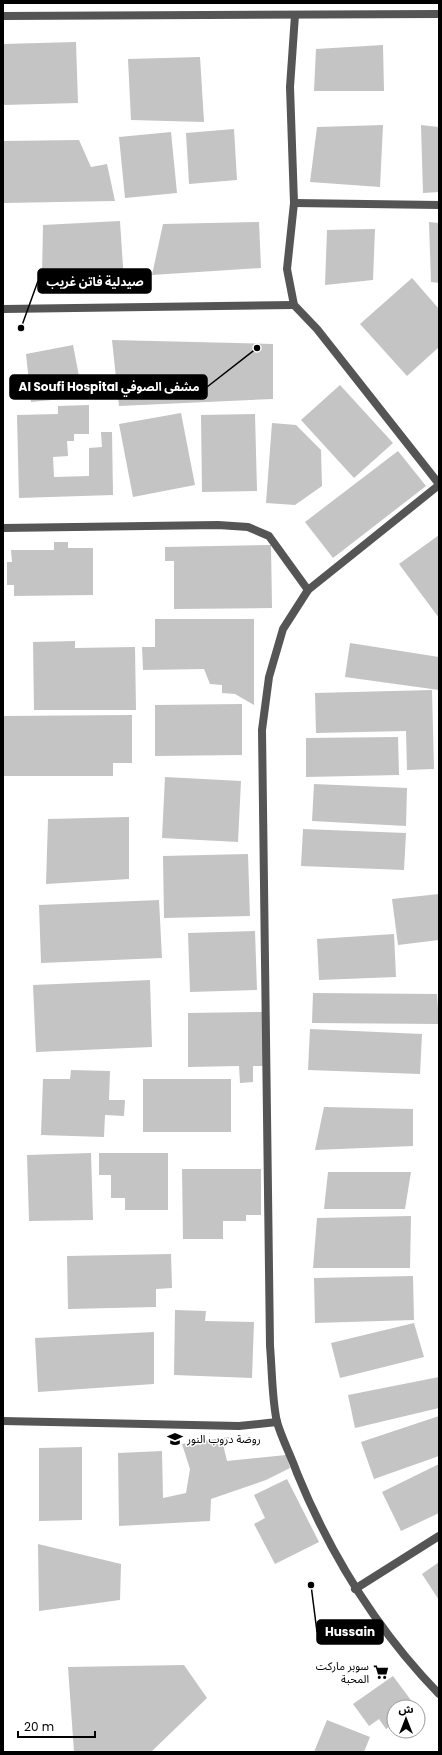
<svg xmlns="http://www.w3.org/2000/svg" width="442" height="1755" viewBox="0 0 442 1755" font-family="Poppins,'Noto Sans Arabic',sans-serif">
  <rect width="100%" height="100%" fill="#fff"/>
  <g fill="#c4c4c4">
    <polygon points="76,42 78,103 3,105 3,44"/>
    <polygon points="383,45 384,91 314,91 316,49"/>
    <polygon points="200,57 204,122 131,120 128,59"/>
    <polygon points="383,125 380,187 310,182 317,127"/>
    <polygon points="421,125 439,127 439,192 423,193"/>
    <polygon points="234,129 237,180 189,184 186,133"/>
    <polygon points="171,132 177,193 125,198 119,137"/>
    <polygon points="79,140 91,167 107,164 115,201 3,203 3,141"/>
    <polygon points="120,221 124,282 42,275 43,225"/>
    <polygon points="259,222 261,268 152,275 163,224"/>
    <polygon points="429,222 439,223 439,283 431,282"/>
    <polygon points="375,229 373,280 325,285 327,230"/>
    <polygon points="412,278 439,309 439,347 407,376 360,324"/>
    <polygon points="112,340 273,344 273,399 119,406"/>
    <polygon points="73,345 83,397 31,402 26,354"/>
    <polygon points="340,385 393,443 354,478 301,420"/>
    <polygon points="89,405 89,434 74,434 74,441 67,441 68,456 53,457 54,477 89,476 89,448 102,447 101,432 112,432 113,495 19,498 17,415 58,414 58,406"/>
    <polygon points="181,413 195,485 133,497 119,424"/>
    <polygon points="255,414 257,491 202,492 201,415"/>
    <polygon points="272,423 296,425 321,450 322,486 295,505 266,503"/>
    <polygon points="398,451 426,486 333,558 305,522"/>
    <polygon points="439,535 439,618 399,564"/>
    <polygon points="54,542 68,542 68,548 93,548 93,595 14,596 14,585 7,585 7,562 12,562 11,550 54,550"/>
    <polygon points="271,545 272,608 174,609 174,561 165,561 165,547"/>
    <polygon points="155,619 254,619 254,705 235,694 222,693 222,685 210,684 204,669 143,670 142,647 155,647"/>
    <polygon points="75,641 75,648 135,647 136,710 34,710 33,642"/>
    <polygon points="350,643 439,657 439,690 345,677"/>
    <polygon points="432,690 434,769 407,770 406,731 316,733 315,693"/>
    <polygon points="242,704 242,755 155,756 155,705"/>
    <polygon points="132,715 132,763 113,763 113,776 3,776 3,716"/>
    <polygon points="398,737 399,775 306,777 306,738"/>
    <polygon points="165,777 241,781 238,842 162,838"/>
    <polygon points="314,784 407,788 406,826 312,821"/>
    <polygon points="129,817 129,879 46,884 48,819"/>
    <polygon points="303,829 406,833 404,870 301,866"/>
    <polygon points="248,854 250,916 164,918 163,856"/>
    <polygon points="439,894 439,940 398,945 392,899"/>
    <polygon points="159,900 162,958 41,963 39,905"/>
    <polygon points="255,931 257,990 190,992 188,933"/>
    <polygon points="394,934 396,977 319,980 317,939"/>
    <polygon points="150,980 152,1047 36,1052 33,985"/>
    <polygon points="313,993 437,994 439,1024 312,1023"/>
    <polygon points="263,1012 263,1066 253,1066 253,1082 240,1083 239,1066 188,1067 188,1013"/>
    <polygon points="310,1029 422,1034 420,1074 308,1070"/>
    <polygon points="71,1070 110,1071 109,1100 125,1100 124,1116 105,1115 104,1137 41,1135 43,1079 70,1079"/>
    <rect x="143" y="1079" width="88" height="53"/>
    <polygon points="324,1107 413,1109 413,1146 315,1150"/>
    <polygon points="91,1153 93,1220 29,1221 27,1155"/>
    <polygon points="99,1153 168,1153 168,1210 125,1210 125,1198 111,1198 111,1175 99,1175"/>
    <polygon points="182,1169 261,1169 261,1215 246,1215 246,1221 223,1221 223,1239 183,1239"/>
    <polygon points="328,1172 411,1172 405,1209 324,1209"/>
    <polygon points="411,1216 410,1268 313,1268 317,1218"/>
    <polygon points="171,1254 172,1288 156,1289 156,1307 68,1309 67,1256"/>
    <polygon points="413,1276 414,1320 315,1323 314,1278"/>
    <polygon points="175,1310 206,1311 205,1321 254,1322 252,1378 174,1375"/>
    <polygon points="414,1323 424,1357 340,1378 331,1343"/>
    <polygon points="154,1332 154,1384 38,1392 35,1338"/>
    <polygon points="439,1377 439,1408 355,1428 348,1395"/>
    <polygon points="439,1416 439,1456 374,1479 361,1442"/>
    <polygon points="230,1437 223,1444 227,1461 286,1455 290,1468 266,1480 211,1499 210,1521 119,1526 118,1453 162,1451 163,1498 186,1493 190,1469 182,1444"/>
    <polygon points="82,1447 82,1520 39,1521 39,1448"/>
    <polygon points="439,1464 439,1513 401,1531 382,1492"/>
    <polygon points="287,1479 319,1542 275,1564 254,1524 265,1518 254,1495"/>
    <polygon points="38,1544 121,1564 120,1600 39,1611"/>
    <polygon points="439,1562 439,1600 422,1574"/>
    <polygon points="184,1665 207,1698 151,1752 74,1752 68,1667"/>
    <polygon points="393,1676 416,1707 394,1707 394,1723 386,1729 379,1719 369,1726 353,1704"/>
    <polygon points="327,1720 370,1737 364,1752 314,1752"/>
  </g>
  <g fill="none" stroke-linecap="round" stroke-linejoin="round">
    <g stroke="#555" stroke-width="8">
      <polyline points="295,15 290,87 294,203 287,269 294,305 317,329 439,484"/>
      <polyline points="3,16 439,14"/>
      <polyline points="294,203 439,205"/>
      <polyline points="3,309 294,305"/>
      <path d="M439,485L308,590L283,629L269,677L262,730L270,1346C272,1368 272,1401 277,1422C282,1439 291,1456 297,1473C331,1556 376,1629 439,1694"/>
      <polyline points="3,528 218,525 248,527 269,536 308,590"/>
      <polyline points="3,1421 239,1426 277,1422"/>
      <polyline points="355,1589 439,1536"/>
    </g>
  </g>
  <defs>
    <g id="school-bare" transform="scale(1.2)"><path d="M0-5L7-2L0 1L-7-2ZM-4 1L0 2.5L4 1V4Q0 6-4 4Z" fill="#000" stroke="#fff" stroke-width="2.5" paint-order="stroke"/></g>
    <g id="supermarket-bare" transform="scale(1.2)"><path d="M-6-5.5h2.5l.6 2H6L4.5 2H-2.5L-4.4-4H-6ZM-1.5 3.2a1.3 1.3 0 1 0 .1 0ZM3 3.2a1.3 1.3 0 1 0 .1 0Z" fill="#000" stroke="#fff" stroke-width="2.5" paint-order="stroke"/></g>
  </defs>
  <g fill-rule="evenodd">
    <use href="#school-bare" x="175" y="1439"/>
    <use href="#supermarket-bare" x="381" y="1672"/>
  </g>
  <g text-anchor="middle" dominant-baseline="central" stroke-width="3" stroke-linejoin="round" paint-order="stroke">
    <g font-size="11" fill="#000" stroke="#fff" text-anchor="start">
      <text x="187" y="1439">روضة دروب النور</text>
      <text x="369" y="1666" text-anchor="end">سوبر ماركت<tspan x="369" dy="13">المحبة</tspan></text>
    </g>
  </g>
  <path fill="none" stroke="#000" stroke-width="1.5" d="M21 328L38 281M257 348L207 387M311 1585L317 1632"/>
  <g fill="#000" stroke="#fff" stroke-width="1.5">
    <circle cx="21" cy="328" r="4"/>
    <circle cx="257" cy="348" r="4"/>
    <circle cx="311" cy="1585" r="4"/>
  </g>
  <g fill="#000" stroke="#000" stroke-width="1.5">
    <rect x="38" y="269" width="113" height="24" rx="4"/>
    <rect x="10" y="375" width="197" height="24" rx="4"/>
    <rect x="317" y="1620" width="66" height="24" rx="4"/>
  </g>
  <g font-size="12" text-anchor="middle" font-weight="bold" fill="#fff">
    <text x="95" y="286">صيدلية فاتن غريب</text>
    <text x="109" y="391">Al Soufi Hospital مشفى الصوفي</text>
    <text x="350" y="1636">Hussain</text>
  </g>
  <rect width="442" height="1755" fill="none" stroke="#000000" stroke-width="8"/>
  <g transform="translate(406 1719)"><circle r="19" fill="#ffffff" stroke="#999999"/>
  <path d="M0-3L7 15L0 10L-7 15Z" fill="#000000"/>
  <text y="-6" font-size="11" font-weight="bold" text-anchor="middle" fill="#000000">ش</text>
  </g>
  <path d="M18 1731v6h77v-6" fill="none" stroke="#000000" stroke-width="2"/>
  <text x="24" y="1731" font-size="12" fill="#000000" stroke="#ffffff" stroke-width="3" paint-order="stroke">20 m</text>
</svg>
